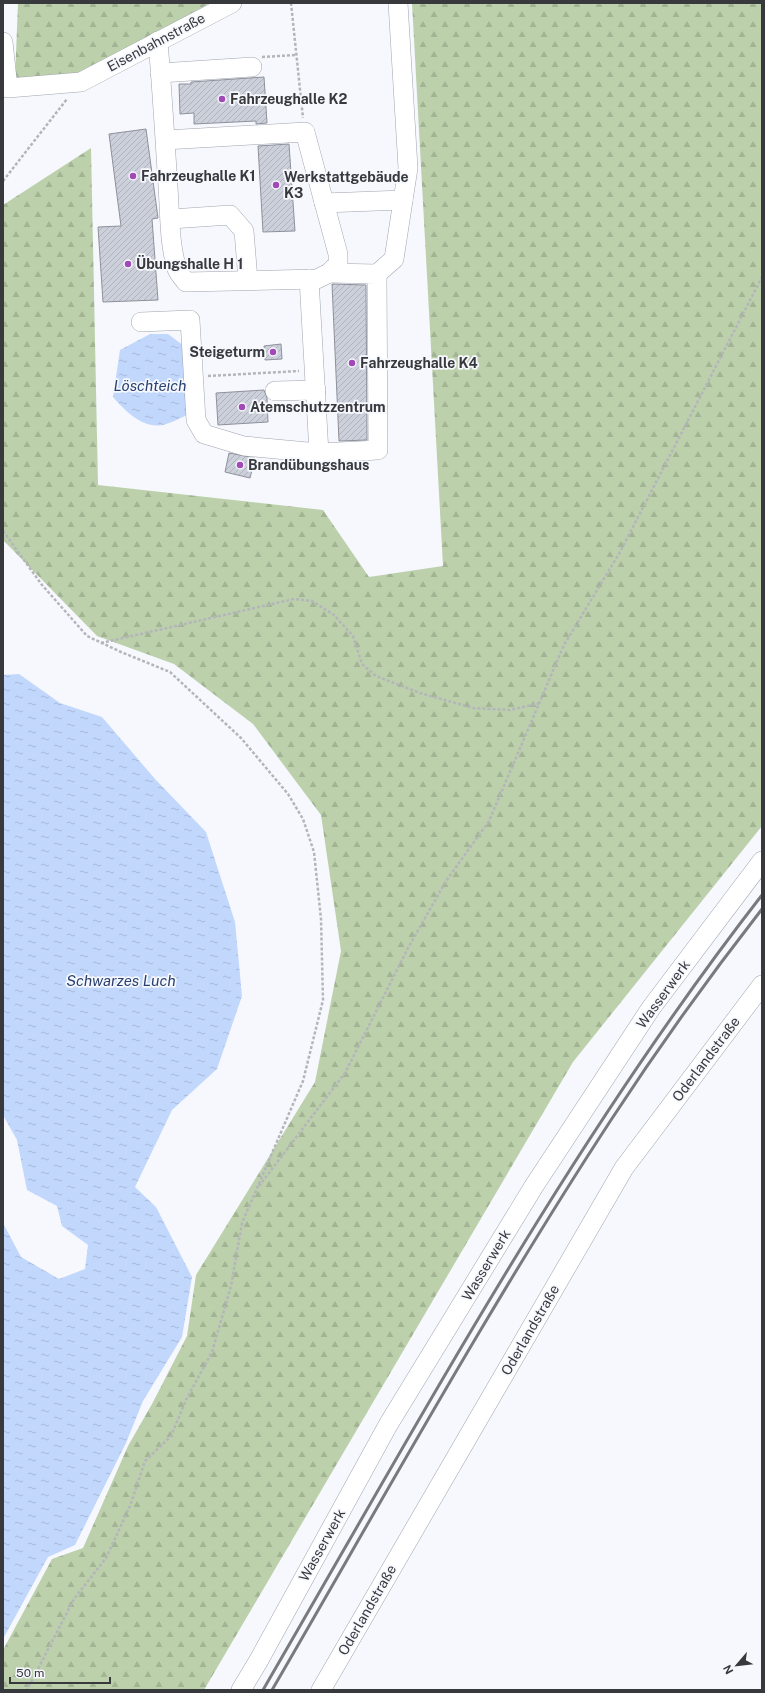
<svg xmlns="http://www.w3.org/2000/svg" width="765" height="1693" viewBox="0 0 765 1693" font-family="'Public Sans',sans-serif">
  <defs>
    <pattern id="forest-firs" width="22" height="20" patternUnits="userSpaceOnUse"><rect width="22" height="20" fill="#bcd1ab"/><path d="M5 1l3.5 6h-7zM16 11l3.5 6h-7z" fill="#a2b494"/></pattern>
    <pattern id="water-ripples" width="26" height="14" patternUnits="userSpaceOnUse"><rect width="26" height="14" fill="#c1d7fc"/><path d="M2 4q2-2 4 0t4 0M15 11q2-2 4 0t4 0" fill="none" stroke="#a7b9d9"/></pattern>
    <pattern id="building-hatch" width="6" height="6" patternUnits="userSpaceOnUse"><rect width="6" height="6" fill="#ccd0da"/><path d="M-1 1l2-2M0 6l6-6M5 7l2-2" fill="none" stroke="#b0b3bc"/></pattern>
  </defs>
  <rect width="100%" height="100%" fill="#f6f8fe"/>
  <g fill="url(#forest-firs)">
    <polygon points="18,3 210,3 83,73 15,79"/>
    <polygon points="412,3 762,3 762,826 573,1062 204,1690 3,1690 3,1650 52,1559 83,1548 128,1446 152,1404 187,1336 196,1275 315,1082 341,951 321,815 253,724 174,664 97,636 3,540 3,205 91,148 98,485 323,510 369,577 443,566"/>
  </g>
  <g fill="url(#water-ripples)">
    <path d="M150,334H168L184,346L187,415C180,418 173,422 166,424C145,431 126,412 113,397L120,350Z"/>
    <polygon points="19,674 60,703 102,717 155,779 206,832 235,922 242,996 217,1069 172,1110 135,1187 156,1207 192,1277 182,1337 143,1401 126,1443 75,1545 48,1557 3,1639 3,1223 21,1257 59,1279 85,1269 88,1245 62,1226 57,1206 27,1190 17,1140 3,1115 3,675"/>
  </g>
  <g fill="url(#building-hatch)" stroke="#8e919b">
    <polygon points="264,77 267,123 256,124 256,121 194,124 194,113 180,114 179,84 191,84 191,82"/>
    <polygon points="146,129 158,218 152,219 158,300 103,302 98,227 121,226 109,134"/>
    <polygon points="289,144 295,231 263,232 258,146"/>
    <polygon points="332,284 366,285 367,440 339,441"/>
    <polygon points="281,344 282,359 265,360 264,346"/>
    <polygon points="264,390 267,398 268,422 218,425 216,393"/>
    <polygon points="229,453 255,458 250,478 225,472"/>
  </g>
  <g fill="none" stroke-linecap="round" stroke-linejoin="round">
    <g stroke="#a0a4ae" stroke-width="20">
      <g id="minor">
        <path d="M158,41C162,90 165,139 168,187C170,214 169,243 177,269C179,274 183,278 186,282L317,279L329,273L338,264V254L305,132L165,140"/>
        <polyline points="3,42 8,88 81,82 232,3"/>
        <polyline points="160,73 252,67"/>
        <polyline points="324,203 403,200"/>
        <polyline points="171,219 230,215 244,231 248,280"/>
        <polyline points="377,274 394,259 408,168 398,3"/>
        <polyline points="141,322 190,320 196,420 204,434 244,446 319,453 309,279"/>
        <polyline points="275,391 316,390"/>
        <polyline points="319,453 378,450 377,274 329,273"/>
        <polyline points="241,1690 259,1660 388,1425 534,1186 651,1008 762,861"/>
        <polyline points="321,1690 624,1168 762,985"/>
      </g>
    </g>
    <g stroke="#b4b5ba" stroke-width="2.5" stroke-dasharray="3 2" stroke-linecap="butt">
      <polyline points="291,3 303,118"/>
      <polyline points="262,57 296,55"/>
      <polyline points="3,181 67,99"/>
      <polyline points="208,376 299,371"/>
      <polyline points="3,531 42,585 87,636 121,652 170,672 241,738 288,794 303,819 314,852 321,919 323,1000 303,1081 242,1223 231,1286 212,1352 186,1400 171,1436 145,1461 130,1506 106,1558 74,1599 27,1690"/>
      <polyline points="101,643 294,599 312,601 334,615 353,636 362,664 376,676 420,693 473,708 510,710 540,703"/>
      <polyline points="259,1186 345,1073 408,948 446,881 489,821 564,645 620,552 762,277"/>
    </g>
    <use href="#minor" stroke="#fff" stroke-width="19"/>
    <g stroke="#787a7e" stroke-width="3">
      <path d="M263,1690C420,1420 569,1143 762,895"/>
      <path d="M272,1690C383,1499 490,1305 611,1120C658,1048 709,977 762,909"/>
    </g>
  </g>
  <g fill="#a149b5" stroke="#f6f8fe" stroke-width="1.5">
    <circle cx="222" cy="99" r="4"/>
    <circle cx="133" cy="176" r="4"/>
    <circle cx="276" cy="185" r="4"/>
    <circle cx="128" cy="264" r="4"/>
    <circle cx="273" cy="352" r="4"/>
    <circle cx="352" cy="363" r="4"/>
    <circle cx="242" cy="407" r="4"/>
    <circle cx="240" cy="465" r="4"/>
  </g>
  <g text-anchor="middle" dominant-baseline="central" stroke-width="3.5" stroke-linejoin="round" paint-order="stroke">
    <g font-size="14" fill="#38393d" stroke="#f6f8fe">
      <text transform="translate(156 42) rotate(-28)">Eisenbahnstraße</text>
      <text transform="translate(663 994) rotate(-54)">Wasserwerk</text>
      <text transform="translate(706 1059) rotate(-53)">Oderlandstraße</text>
      <text transform="translate(486 1265) rotate(-59)">Wasserwerk</text>
      <text transform="translate(530 1330) rotate(-60)">Oderlandstraße</text>
      <text transform="translate(322 1545) rotate(-61)">Wasserwerk</text>
      <text transform="translate(367 1610) rotate(-60)">Oderlandstraße</text>
    </g>
    <g font-size="14" font-weight="bold" fill="#38393d" stroke="#f6f8fe" text-anchor="start">
      <text x="230" y="99">Fahrzeughalle K2</text>
      <text x="141" y="176">Fahrzeughalle K1</text>
      <text x="284" y="177">Werkstattgebäude<tspan x="284" dy="16">K3</tspan></text>
      <text x="136" y="264">Übungshalle H 1</text>
      <text x="265" y="352" text-anchor="end">Steigeturm</text>
      <text x="360" y="363">Fahrzeughalle K4</text>
      <text x="250" y="407">Atemschutzzentrum</text>
      <text x="248" y="465">Brandübungshaus</text>
    </g>
    <g font-size="15" font-style="italic" fill="#284170" stroke="#f6f8fe">
      <text x="150" y="385">Löschteich</text>
      <text x="121" y="980">Schwarzes Luch</text>
    </g>
  </g>
  <rect width="765" height="1693" fill="none" stroke="#38393d" stroke-width="8"/>
  <g transform="translate(737 1665) rotate(242)" stroke="#f6f8fe" stroke-width="3" paint-order="stroke">
  <path d="M0-3L7 15L0 10L-7 15Z" fill="#38393d"/>
  <text y="-6" font-size="11" font-weight="bold" text-anchor="middle" fill="#38393d">N</text>
  </g>
  <path d="M10 1677v6h100v-6" fill="none" stroke="#38393d" stroke-width="2"/>
  <text x="16" y="1677" font-size="12" fill="#38393d" stroke="#f6f8fe" stroke-width="3" paint-order="stroke">50 m</text>
</svg>
